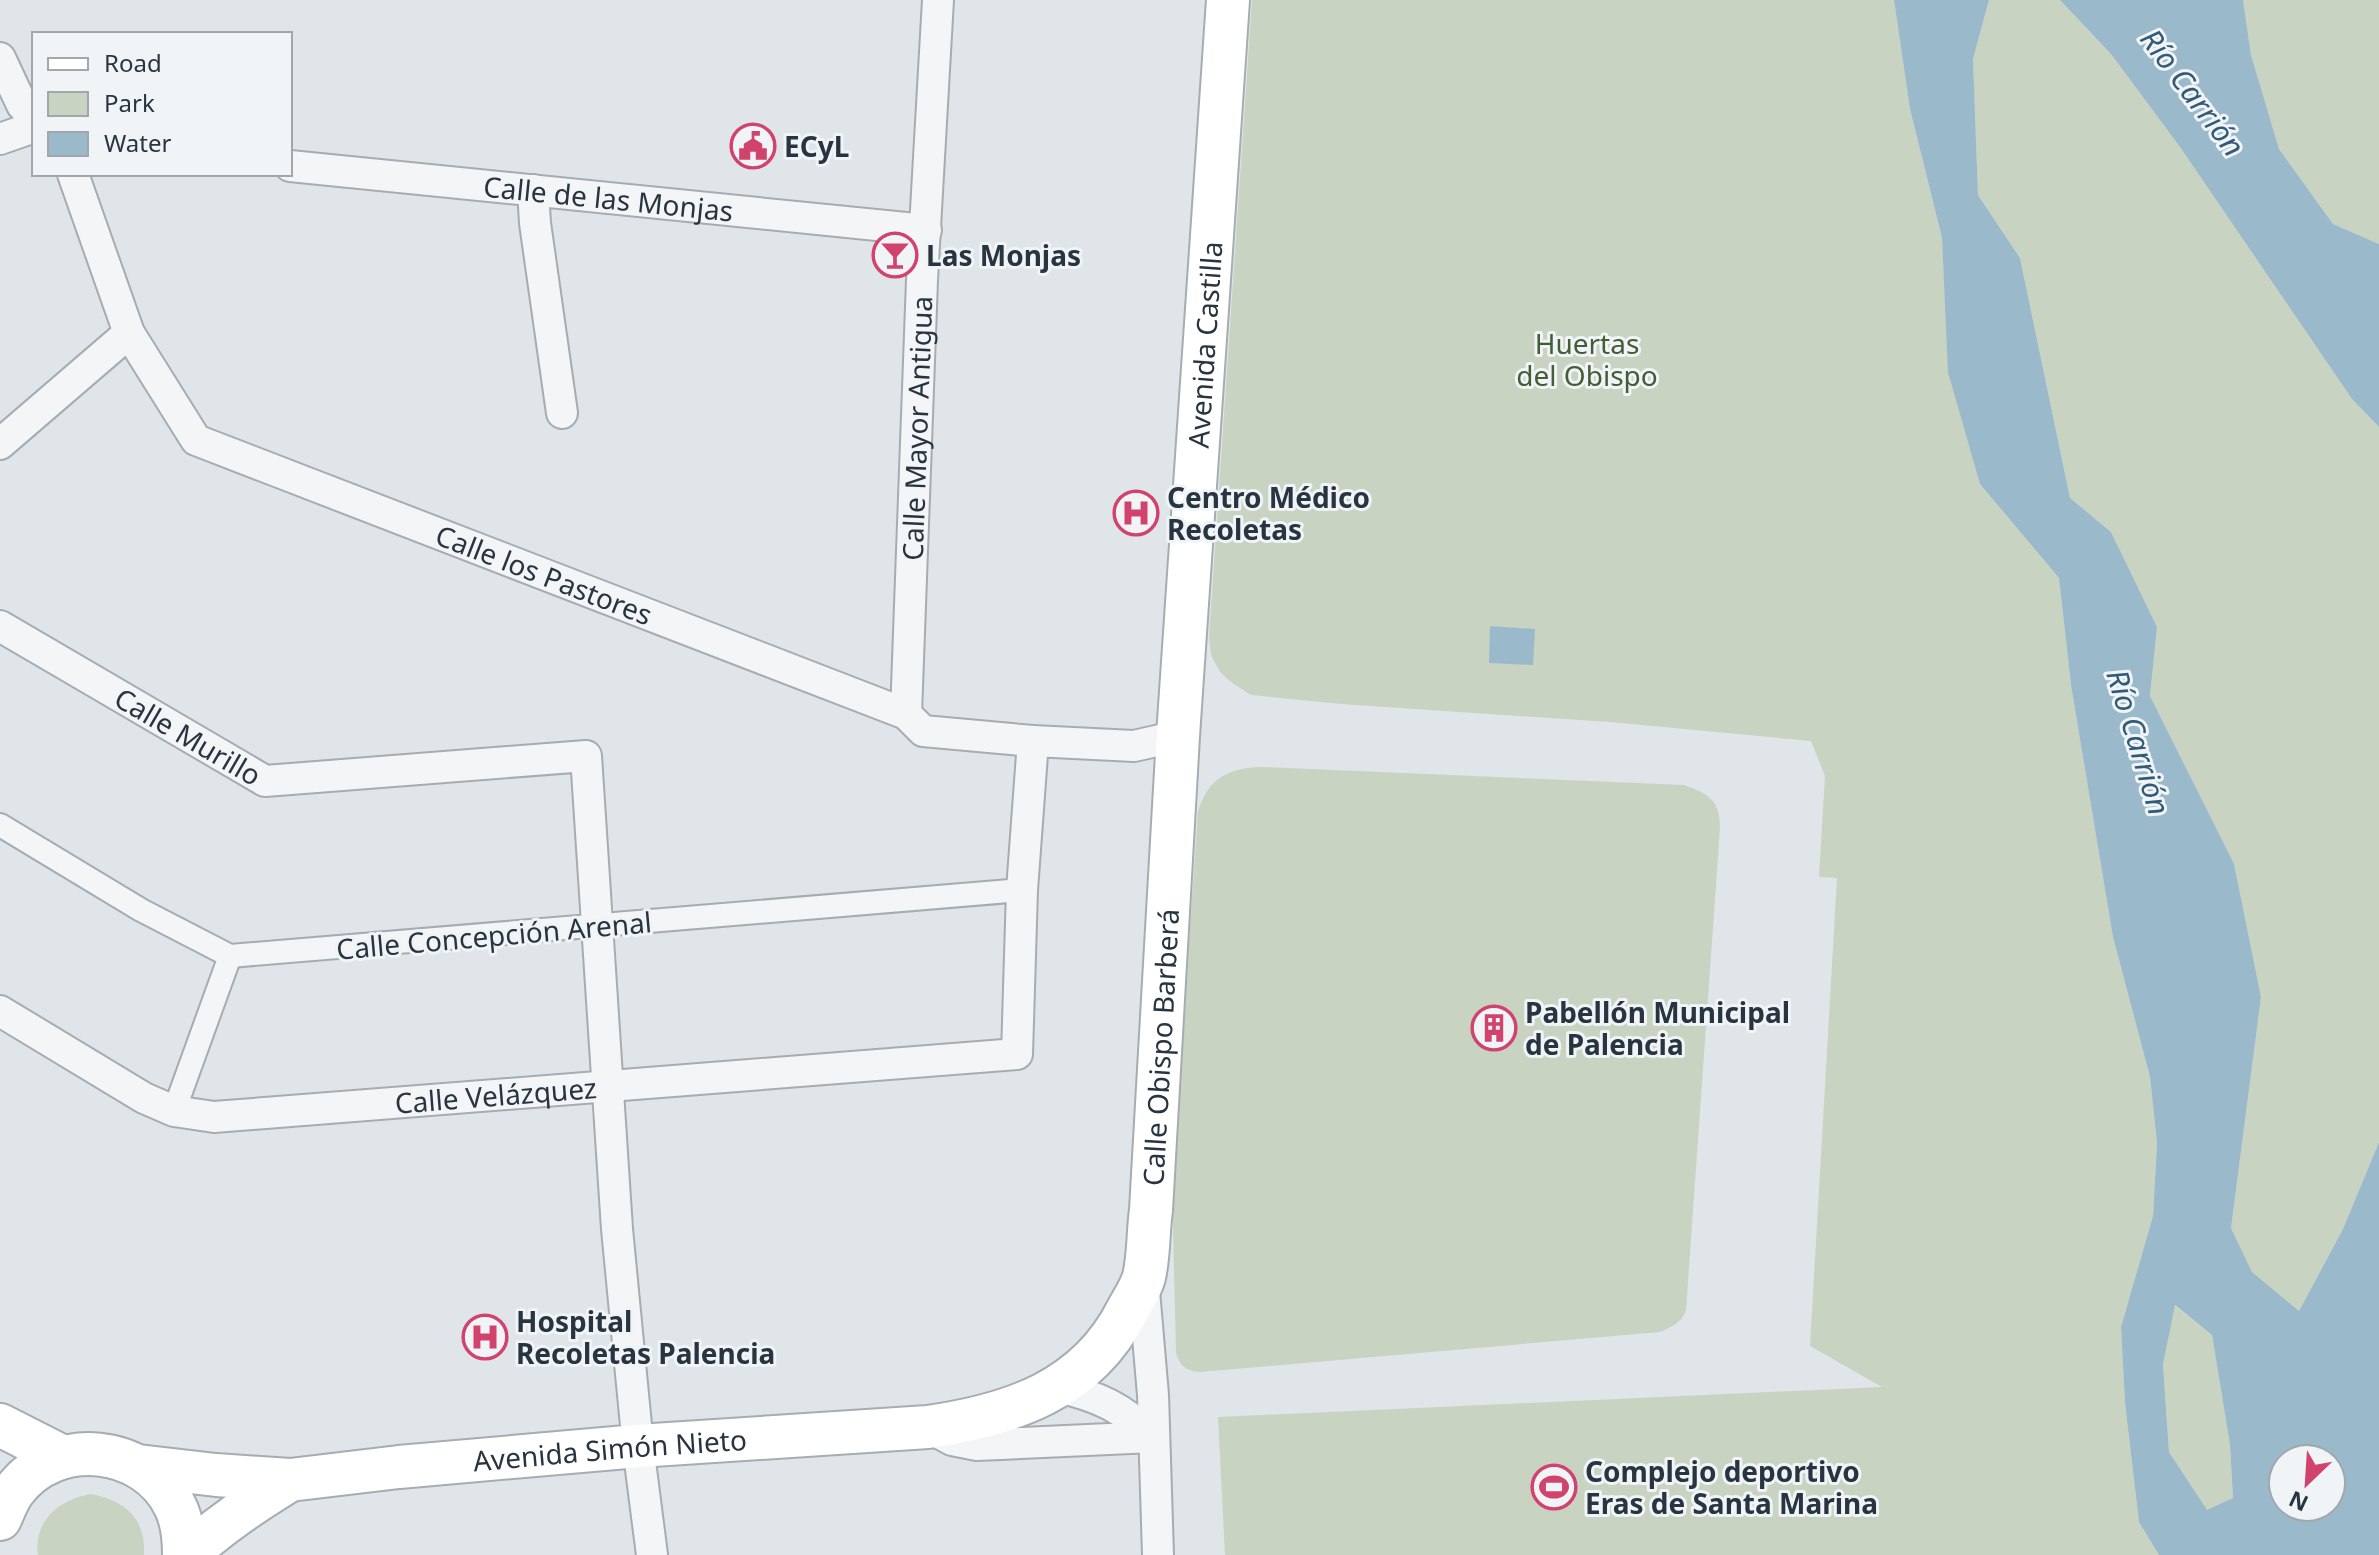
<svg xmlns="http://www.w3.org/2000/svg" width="2379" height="1555" viewBox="0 0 2379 1555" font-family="'Noto Sans',sans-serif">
  <rect width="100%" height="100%" fill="#e0e5e9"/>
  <g fill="#c8d3c1">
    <polygon points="1252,0 1894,0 1910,109 1942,238 1949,372 1980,484 2059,578 2071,685 2113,937 2150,1077 2157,1143 2153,1216 2121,1327 2125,1403 2139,1522 2159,1555 1225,1555 1218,1417 1882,1387 1810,1346 1837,878 1819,877 1825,776 1811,741 1610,722 1341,704 1251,695 1231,682 1220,672 1211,655 1209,637"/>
    <polygon points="1989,0 2060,0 2111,54 2180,147 2352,399 2379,427 2379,1142 2343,1229 2299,1311 2252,1272 2231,1228 2261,997 2234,865 2150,696 2157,627 2111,532 2070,498 2020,258 1978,195 1973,59"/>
    <polygon points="2243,0 2379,0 2379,244 2333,224 2279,149 2251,55"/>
    <path d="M1262,767L1684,785C1709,794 1720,800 1720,828L1686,1310C1682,1323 1671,1327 1660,1332L1200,1372C1186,1371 1180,1366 1176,1353L1173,1226L1174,1165L1198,811C1209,778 1228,768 1262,767Z"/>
    <polygon points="2174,1305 2212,1335 2230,1445 2233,1498 2207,1511 2169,1452 2163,1363"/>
    <path d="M91,1494C125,1501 146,1518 144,1555H38C33,1521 60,1499 91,1494Z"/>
  </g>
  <g fill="#9ab9ca" fill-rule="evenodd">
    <path d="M1894,0H1989L1973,59L1978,195L2020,258L2070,498L2111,532L2157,627L2150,696L2234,864L2261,997L2231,1228L2252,1272L2299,1311L2343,1229L2379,1142V1555H2159L2139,1522L2125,1403L2121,1327L2153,1216L2157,1143L2150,1077L2113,937L2071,685L2059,578L1980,484L1948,372L1942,238L1910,109ZM2175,1305L2212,1335L2230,1445L2233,1498L2207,1510L2169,1452L2163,1364ZM2331,1459V1507H2283V1459Z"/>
    <polygon points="2060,0 2243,0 2251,55 2279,149 2333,224 2379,244 2379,427 2352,399 2180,147 2111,54"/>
    <polygon points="1490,626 1535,629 1533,665 1489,663"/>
  </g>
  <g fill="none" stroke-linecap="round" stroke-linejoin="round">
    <g stroke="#a5adb3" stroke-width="26">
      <g id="pedestrian">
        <polyline points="0,825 141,910 230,956 1022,890"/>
        <polyline points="174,1111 230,956"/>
      </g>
    </g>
    <g stroke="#a5adb3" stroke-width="34">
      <g id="minor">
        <polyline points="0,58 22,105 34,117"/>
        <polyline points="0,139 34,127"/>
        <path id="s1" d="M290,166L926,230"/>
        <path id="s2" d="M73,174L129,333L196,440L906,714L923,731L1033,741L1134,746L1178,736"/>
        <polyline points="533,190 535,223 562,413"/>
        <polyline points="0,444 129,333"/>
        <path id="s3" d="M0,626L265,781L586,756L617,1229L638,1446L652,1555"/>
        <path id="s4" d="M906,714L922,280L938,0"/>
        <path id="s5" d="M0,1011L144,1098L174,1111L214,1117L1017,1054L1022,890L1033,741"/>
        <polyline points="1143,1279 1153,1395 1158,1555"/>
        <path d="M1058,1387C1100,1397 1121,1407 1153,1437"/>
        <polyline points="928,1427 952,1440 977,1445 1153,1437"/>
      </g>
    </g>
    <g stroke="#a5adb3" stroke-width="46">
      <g id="secondary">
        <polyline points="0,1425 63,1457"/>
        <path id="s6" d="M138,1466L216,1475L290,1480L399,1467L638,1446L928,1427C1011,1415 1087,1390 1127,1311C1133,1300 1141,1288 1144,1277C1149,1256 1148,1231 1151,1210L1178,736L1228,0"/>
        <path d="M0,1519C4,1510 8,1499 14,1491C55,1435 146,1445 175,1506C183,1522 184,1538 184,1555"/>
        <path d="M187,1555C219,1525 253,1503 290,1480"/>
      </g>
    </g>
    <use href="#pedestrian" stroke="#f3f5f7" stroke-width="22"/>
    <use href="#minor" stroke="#f3f5f7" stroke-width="30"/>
    <use href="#secondary" stroke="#fff" stroke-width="42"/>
  </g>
  <defs>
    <g id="civic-ring" transform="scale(2.3)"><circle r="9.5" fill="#f0f4f7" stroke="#d1426d" stroke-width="1.5"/><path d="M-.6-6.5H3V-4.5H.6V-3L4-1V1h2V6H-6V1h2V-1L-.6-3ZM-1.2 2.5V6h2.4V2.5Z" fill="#d1426d"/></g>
    <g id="bar-ring" transform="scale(2.3)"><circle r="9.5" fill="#f0f4f7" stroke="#d1426d" stroke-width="1.5"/><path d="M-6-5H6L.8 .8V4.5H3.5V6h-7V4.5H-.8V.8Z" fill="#d1426d"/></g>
    <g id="hospital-ring" transform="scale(2.3)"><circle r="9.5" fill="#f0f4f7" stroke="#d1426d" stroke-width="1.5"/><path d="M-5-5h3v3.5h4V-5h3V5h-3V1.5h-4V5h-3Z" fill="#d1426d"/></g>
    <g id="building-ring" transform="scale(2.3)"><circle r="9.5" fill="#f0f4f7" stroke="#d1426d" stroke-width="1.5"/><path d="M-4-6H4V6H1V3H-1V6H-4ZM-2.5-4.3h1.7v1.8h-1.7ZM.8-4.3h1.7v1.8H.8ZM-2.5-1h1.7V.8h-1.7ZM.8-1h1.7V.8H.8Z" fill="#d1426d"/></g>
    <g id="stadium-ring" transform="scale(2.3)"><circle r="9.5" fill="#f0f4f7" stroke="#d1426d" stroke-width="1.5"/><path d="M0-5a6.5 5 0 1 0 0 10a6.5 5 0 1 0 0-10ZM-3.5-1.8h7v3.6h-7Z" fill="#d1426d"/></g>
  </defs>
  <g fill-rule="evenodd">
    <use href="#civic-ring" x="753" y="146"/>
    <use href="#bar-ring" x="895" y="255"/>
    <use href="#hospital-ring" x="1136" y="513"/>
    <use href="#building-ring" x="1494" y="1028"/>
    <use href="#hospital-ring" x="485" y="1337"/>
    <use href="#stadium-ring" x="1554" y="1487"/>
  </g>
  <g text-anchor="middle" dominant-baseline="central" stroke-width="6" stroke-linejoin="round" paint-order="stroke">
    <g font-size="28" font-weight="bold" fill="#283541" stroke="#f0f4f7" text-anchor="start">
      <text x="784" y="146">ECyL</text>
      <text x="926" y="255">Las Monjas</text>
      <text x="1167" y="497">Centro Médico<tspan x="1167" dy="32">Recoletas</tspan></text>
      <text x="1525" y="1012">Pabellón Municipal<tspan x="1525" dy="32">de Palencia</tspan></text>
      <text x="516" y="1321">Hospital<tspan x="516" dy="32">Recoletas Palencia</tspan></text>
      <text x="1585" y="1471">Complejo deportivo<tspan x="1585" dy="32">Eras de Santa Marina</tspan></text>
    </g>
    <g font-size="28" fill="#283541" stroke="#f0f4f7">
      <text stroke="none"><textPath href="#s1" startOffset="320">Calle de las Monjas</textPath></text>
      <text stroke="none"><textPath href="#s6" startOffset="2006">Avenida Castilla</textPath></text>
      <text stroke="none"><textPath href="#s4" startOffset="286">Calle Mayor Antigua</textPath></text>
      <text stroke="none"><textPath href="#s2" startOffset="668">Calle los Pastores</textPath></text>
      <text stroke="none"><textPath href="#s3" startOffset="218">Calle Murillo</textPath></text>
      <text transform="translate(494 935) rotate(-5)">Calle Concepción Arenal</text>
      <text stroke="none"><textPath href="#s6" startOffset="1302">Calle Obispo Barberá</textPath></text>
      <text stroke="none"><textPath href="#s5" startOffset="524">Calle Velázquez</textPath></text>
      <text stroke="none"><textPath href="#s6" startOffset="474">Avenida Simón Nieto</textPath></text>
    </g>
    <g font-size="28" fill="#435d35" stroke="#f0f4f7">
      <text x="1587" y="343">Huertas<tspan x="1587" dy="32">del Obispo</tspan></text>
    </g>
    <g font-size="30" font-style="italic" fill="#315a76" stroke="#f0f4f7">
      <text transform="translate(2193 92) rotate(53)">Río Carrión</text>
      <text transform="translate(2139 742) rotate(73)">Río Carrión</text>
    </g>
  </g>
  <rect x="32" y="32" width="260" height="144" fill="#f0f4f7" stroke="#a0a8ae" stroke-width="2"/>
  <rect x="48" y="58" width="40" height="12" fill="#ffffff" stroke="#a0a8ae" stroke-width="2"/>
  <text x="104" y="72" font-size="24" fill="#283541">Road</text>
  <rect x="48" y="92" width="40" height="24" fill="#c8d3c1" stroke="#a0a8ae" stroke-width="2"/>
  <text x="104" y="112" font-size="24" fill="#283541">Park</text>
  <rect x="48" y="132" width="40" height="24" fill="#9ab9ca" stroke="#a0a8ae" stroke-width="2"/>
  <text x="104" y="152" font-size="24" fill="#283541">Water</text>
  <g transform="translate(2307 1483) rotate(205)"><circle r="38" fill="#f0f4f7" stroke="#a0a8ae" stroke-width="2"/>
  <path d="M0-6L14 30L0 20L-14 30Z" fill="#d1426d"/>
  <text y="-12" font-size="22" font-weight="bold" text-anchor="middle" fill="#283541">N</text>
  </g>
</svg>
